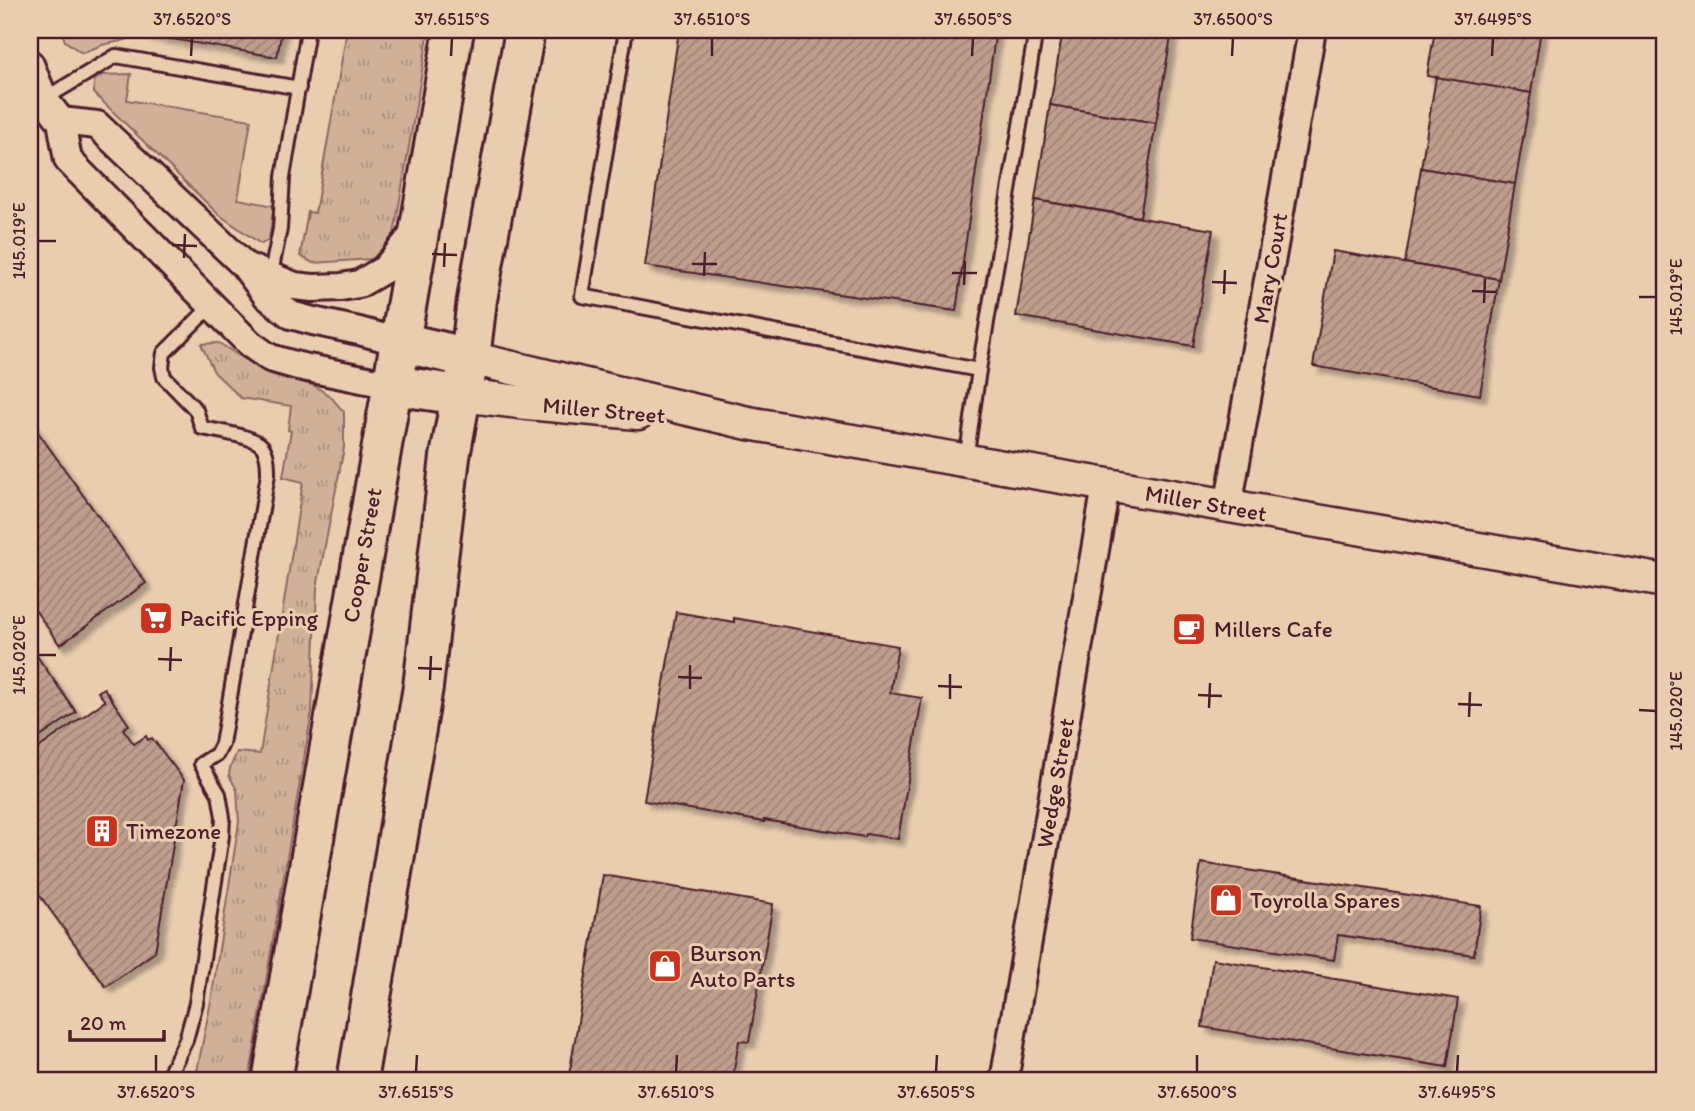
<svg xmlns="http://www.w3.org/2000/svg" width="1695" height="1111" viewBox="0 0 1695 1111" font-family="Itim,sans-serif">
  <defs>
    <pattern id="grass-tufts" width="24" height="20" patternUnits="userSpaceOnUse" patternTransform="scale(1.75)"><rect width="24" height="20" fill="#cfb199"/><path d="M3 7l-1-3M5 7V3M7 7l1-3M15 17l-1-3M17 17v-4M19 17l1-3" fill="none" stroke="#aa8f7d"/></pattern>
    <pattern id="building-hatch" width="6" height="6" patternUnits="userSpaceOnUse" patternTransform="scale(1.75)"><rect width="6" height="6" fill="#be9f8d"/><path d="M-1 1l2-2M0 6l6-6M5 7l2-2" fill="none" stroke="#9c8173"/></pattern>
    <filter id="shadow"><feDropShadow dx="6" dy="6" stdDeviation="2" flood-color="#0004"/></filter>
  </defs>
  <rect width="100%" height="100%" fill="#e8cdaf"/>
  <filter id="ink" filterUnits="userSpaceOnUse"><feTurbulence type="fractalNoise" baseFrequency=".0143" numOctaves="2"/><feDisplacementMap in="SourceGraphic" scale="14" xChannelSelector="R" yChannelSelector="G"/><feConvolveMatrix kernelMatrix="1 2 1 2 8 2 1 2 1" color-interpolation-filters="sRGB"/></filter>
  <g filter="url(#ink)">
    <g fill="url(#grass-tufts)" stroke="#8c6862" stroke-width="2">
      <polygon points="347,30 429,30 394,234 382,249 372,259 313,263 300,256 308,212 315,213"/>
      <polygon points="219,343 260,369 315,386 331,397 344,412 344,448 317,587 312,711 249,1081 190,1081 197,1071 211,1001 239,822 237,790 229,775 230,768 237,752 260,754 303,482 283,477 291,431 288,430 291,406 241,398 214,372 201,344"/>
    </g>
    <g fill="#cfb199" stroke="#8c6862" stroke-width="2">
      <polygon points="61,30 127,30 126,40 102,45 82,53 65,41"/>
      <polygon points="131,74 127,100 251,120 238,199 274,206 269,240 261,244 218,214 94,93 94,81 102,75"/>
    </g>
    <g fill="url(#building-hatch)" stroke="#4a1f2b" stroke-width="2" filter="url(#shadow)">
      <polygon points="143,30 282,30 277,57 143,34"/>
      <polygon points="679,30 996,30 956,311 645,266"/>
      <polygon points="1063,30 1164,30 1172,31 1156,123 1050,105"/>
      <polygon points="1435,30 1541,30 1531,93 1427,76"/>
      <polygon points="1436,77 1531,93 1515,184 1421,168"/>
      <polygon points="1050,105 1156,123 1140,217 1035,200"/>
      <polygon points="1421,168 1515,184 1499,279 1405,263"/>
      <polygon points="1035,200 1213,230 1193,346 1016,316"/>
      <polygon points="1333,251 1499,279 1480,395 1313,366"/>
      <polygon points="30,421 146,583 60,645 30,603"/>
      <polygon points="676,612 734,622 734,618 898,646 890,693 922,698 898,839 866,834 865,837 764,820 764,822 644,801"/>
      <polygon points="30,646 76,712 30,744"/>
      <polygon points="104,688 129,725 123,729 134,744 146,736 148,740 152,738 184,780 155,952 106,987 30,882 30,754 105,701 98,692"/>
      <polygon points="1201,863 1481,906 1474,955 1338,935 1334,960 1190,938"/>
      <polygon points="603,875 773,904 749,1042 739,1041 732,1081 568,1081"/>
      <polygon points="1213,959 1458,999 1447,1067 1202,1027"/>
      <polygon points="1329,1075 1375,1081 1328,1081"/>
    </g>
    <g fill="none" stroke-linecap="round" stroke-linejoin="round">
      <g stroke="#4a1f2b" stroke-width="18">
        <g id="service">
          <polyline points="626,30 582,296 979,370"/>
          <polyline points="44,99 116,56 299,88"/>
          <polyline points="270,278 280,229 283,177 308,30"/>
          <polyline points="966,460 979,370 1036,30"/>
          <path d="M166,1081L186,1040L196,1003L222,836L223,817L219,794L201,764L217,754L222,744L268,474C268,465 268,454 262,446C254,436 216,431 202,428L196,410L164,377L162,367L164,353L211,306"/>
        </g>
      </g>
      <g stroke="#4a1f2b" stroke-width="32">
        <g id="minor">
          <polyline points="30,64 44,99 61,121 68,160 250,344 270,358 298,366 392,385"/>
          <polyline points="61,121 97,125 244,265 267,296 291,315 313,321 359,331 400,342"/>
          <polyline points="245,266 295,286 313,288 341,287 359,284 385,269 418,229"/>
          <polyline points="1228,507 1312,30"/>
          <polyline points="1004,1081 1106,486"/>
        </g>
      </g>
      <g stroke="#4a1f2b" stroke-width="37">
        <g id="tertiary">
          <polyline points="470,358 748,423 1665,581"/>
          <polyline points="461,395 527,403 638,413"/>
        </g>
      </g>
      <g stroke="#4a1f2b" stroke-width="44">
        <g id="primary">
          <polyline points="400,342 470,358"/>
          <polyline points="392,385 461,395"/>
          <polyline points="272,1081 454,30"/>
          <polyline points="357,1081 423,687 450,457 461,395 470,358 477,300 525,30"/>
        </g>
      </g>
      <use href="#service" stroke="#e8cdaf" stroke-width="12"/>
      <use href="#minor" stroke="#e8cdaf" stroke-width="26"/>
      <use href="#tertiary" stroke="#e8cdaf" stroke-width="32"/>
      <use href="#primary" stroke="#e8cdaf" stroke-width="38"/>
    </g>
  </g>
  <path fill="none" stroke="#4a1f2b" stroke-width="2.5" d="M191,56L192,38M451,56L452,38M712,56V38M972,56L973,38M1232,56L1233,38M1492,56L1493,38M38,241H56M172,245L197,246M432,254L457,255M184,258L185,234M692,264H717M444,267L445,243M952,273H977M704,276L705,252M1212,282L1237,283M964,285L965,261M1472,291L1496,292M1224,294L1225,270M1639,297H1656M1484,303L1485,279M38,655H56M158,659L182,660M418,668L442,669M170,671L171,647M678,677L702,678M430,680L431,656M938,686L962,687M690,689V665M1198,695L1222,696M950,699V674M1458,704L1482,705M1209,708L1210,683M1639,710L1656,711M1469,717L1470,692M156,1072V1055M416,1072L417,1055M676,1072L677,1055M936,1072L937,1055M1197,1072V1055M1457,1072L1458,1055"/>
  <defs>
    <g id="supermarket-square" transform="scale(1.75)"><rect x="-9" y="-9" width="18" height="18" rx="4" fill="#c8321e" stroke="#e8cdaf"/><path d="M-6-5.5h2.5l.6 2H6L4.5 2H-2.5L-4.4-4H-6ZM-1.5 3.2a1.3 1.3 0 1 0 .1 0ZM3 3.2a1.3 1.3 0 1 0 .1 0Z" fill="#fff"/></g>
    <g id="cafe-square" transform="scale(1.75)"><rect x="-9" y="-9" width="18" height="18" rx="4" fill="#c8321e" stroke="#e8cdaf"/><path d="M-5.5-4.5H6V0H3Q3 3.5 0 3.5H-2.5Q-5.5 3.5-5.5 0ZM3-3.2v2h1.7v-2ZM-6 4.5H4V6H-6Z" fill="#fff"/></g>
    <g id="building-square" transform="scale(1.75)"><rect x="-9" y="-9" width="18" height="18" rx="4" fill="#c8321e" stroke="#e8cdaf"/><path d="M-4-6H4V6H1V3H-1V6H-4ZM-2.5-4.3h1.7v1.8h-1.7ZM.8-4.3h1.7v1.8H.8ZM-2.5-1h1.7V.8h-1.7ZM.8-1h1.7V.8H.8Z" fill="#fff"/></g>
    <g id="shop-square" transform="scale(1.75)"><rect x="-9" y="-9" width="18" height="18" rx="4" fill="#c8321e" stroke="#e8cdaf"/><path d="M-5-2.5h2.3a2.7 3.5 0 0 1 5.4 0H5L5.5 6h-11ZM-1.5-2.5h3a1.5 2.3 0 0 0-3 0Z" fill="#fff"/></g>
  </defs>
  <g fill-rule="evenodd">
    <use href="#supermarket-square" x="156" y="618"/>
    <use href="#cafe-square" x="1189" y="629"/>
    <use href="#building-square" x="102" y="831"/>
    <use href="#shop-square" x="1226" y="900"/>
    <use href="#shop-square" x="665" y="966"/>
  </g>
  <g text-anchor="middle" dominant-baseline="central" stroke-width="6" stroke-linejoin="round" paint-order="stroke">
    <g font-size="23" fill="#4a1f2b" stroke="#e8cdaf">
      <text transform="translate(1270 268) rotate(-80)">Mary Court</text>
      <text transform="translate(604 410) rotate(5)">Miller Street</text>
      <text transform="translate(1206 503) rotate(10)">Miller Street</text>
      <text transform="translate(362 555) rotate(-80)">Cooper Street</text>
      <text transform="translate(1055 783) rotate(-80)">Wedge Street</text>
    </g>
    <g font-size="23" fill="#4a1f2b" stroke="#e8cdaf" text-anchor="start">
      <text x="180" y="618">Pacific Epping</text>
      <text x="1214" y="629">Millers Cafe</text>
      <text x="126" y="831">Timezone</text>
      <text x="1250" y="900">Toyrolla Spares</text>
      <text x="690" y="953">Burson<tspan x="690" dy="26">Auto Parts</tspan></text>
    </g>
  </g>
  <rect width="1695" height="1111" fill="none" stroke="#e8cdaf" stroke-width="77"/>
  <path d="M70 1030v10h94v-10" fill="none" stroke="#4a1f2b" stroke-width="3.5"/>
  <text x="80" y="1030" font-size="21" fill="#4a1f2b" stroke="#e8cdaf" stroke-width="5" paint-order="stroke">20 m</text>
  <rect x="38" y="38" width="1618" height="1034" fill="none" stroke="#4a1f2b" stroke-width="2.5"/>
  <g font-size="18" text-anchor="middle" fill="#4a1f2b">
    <text x="192" y="25">37.6520°S</text>
    <text x="452" y="25">37.6515°S</text>
    <text x="712" y="25">37.6510°S</text>
    <text x="973" y="25">37.6505°S</text>
    <text x="1233" y="25">37.6500°S</text>
    <text x="1493" y="25">37.6495°S</text>
    <text transform="translate(19 241) rotate(-90)" y="6">145.019°E</text>
    <text transform="translate(1676 297) rotate(-90)" y="6">145.019°E</text>
    <text transform="translate(19 655) rotate(-90)" y="6">145.020°E</text>
    <text transform="translate(1676 711) rotate(-90)" y="6">145.020°E</text>
    <text x="156" y="1098">37.6520°S</text>
    <text x="416" y="1098">37.6515°S</text>
    <text x="676" y="1098">37.6510°S</text>
    <text x="936" y="1098">37.6505°S</text>
    <text x="1197" y="1098">37.6500°S</text>
    <text x="1457" y="1098">37.6495°S</text>
  </g>
</svg>
